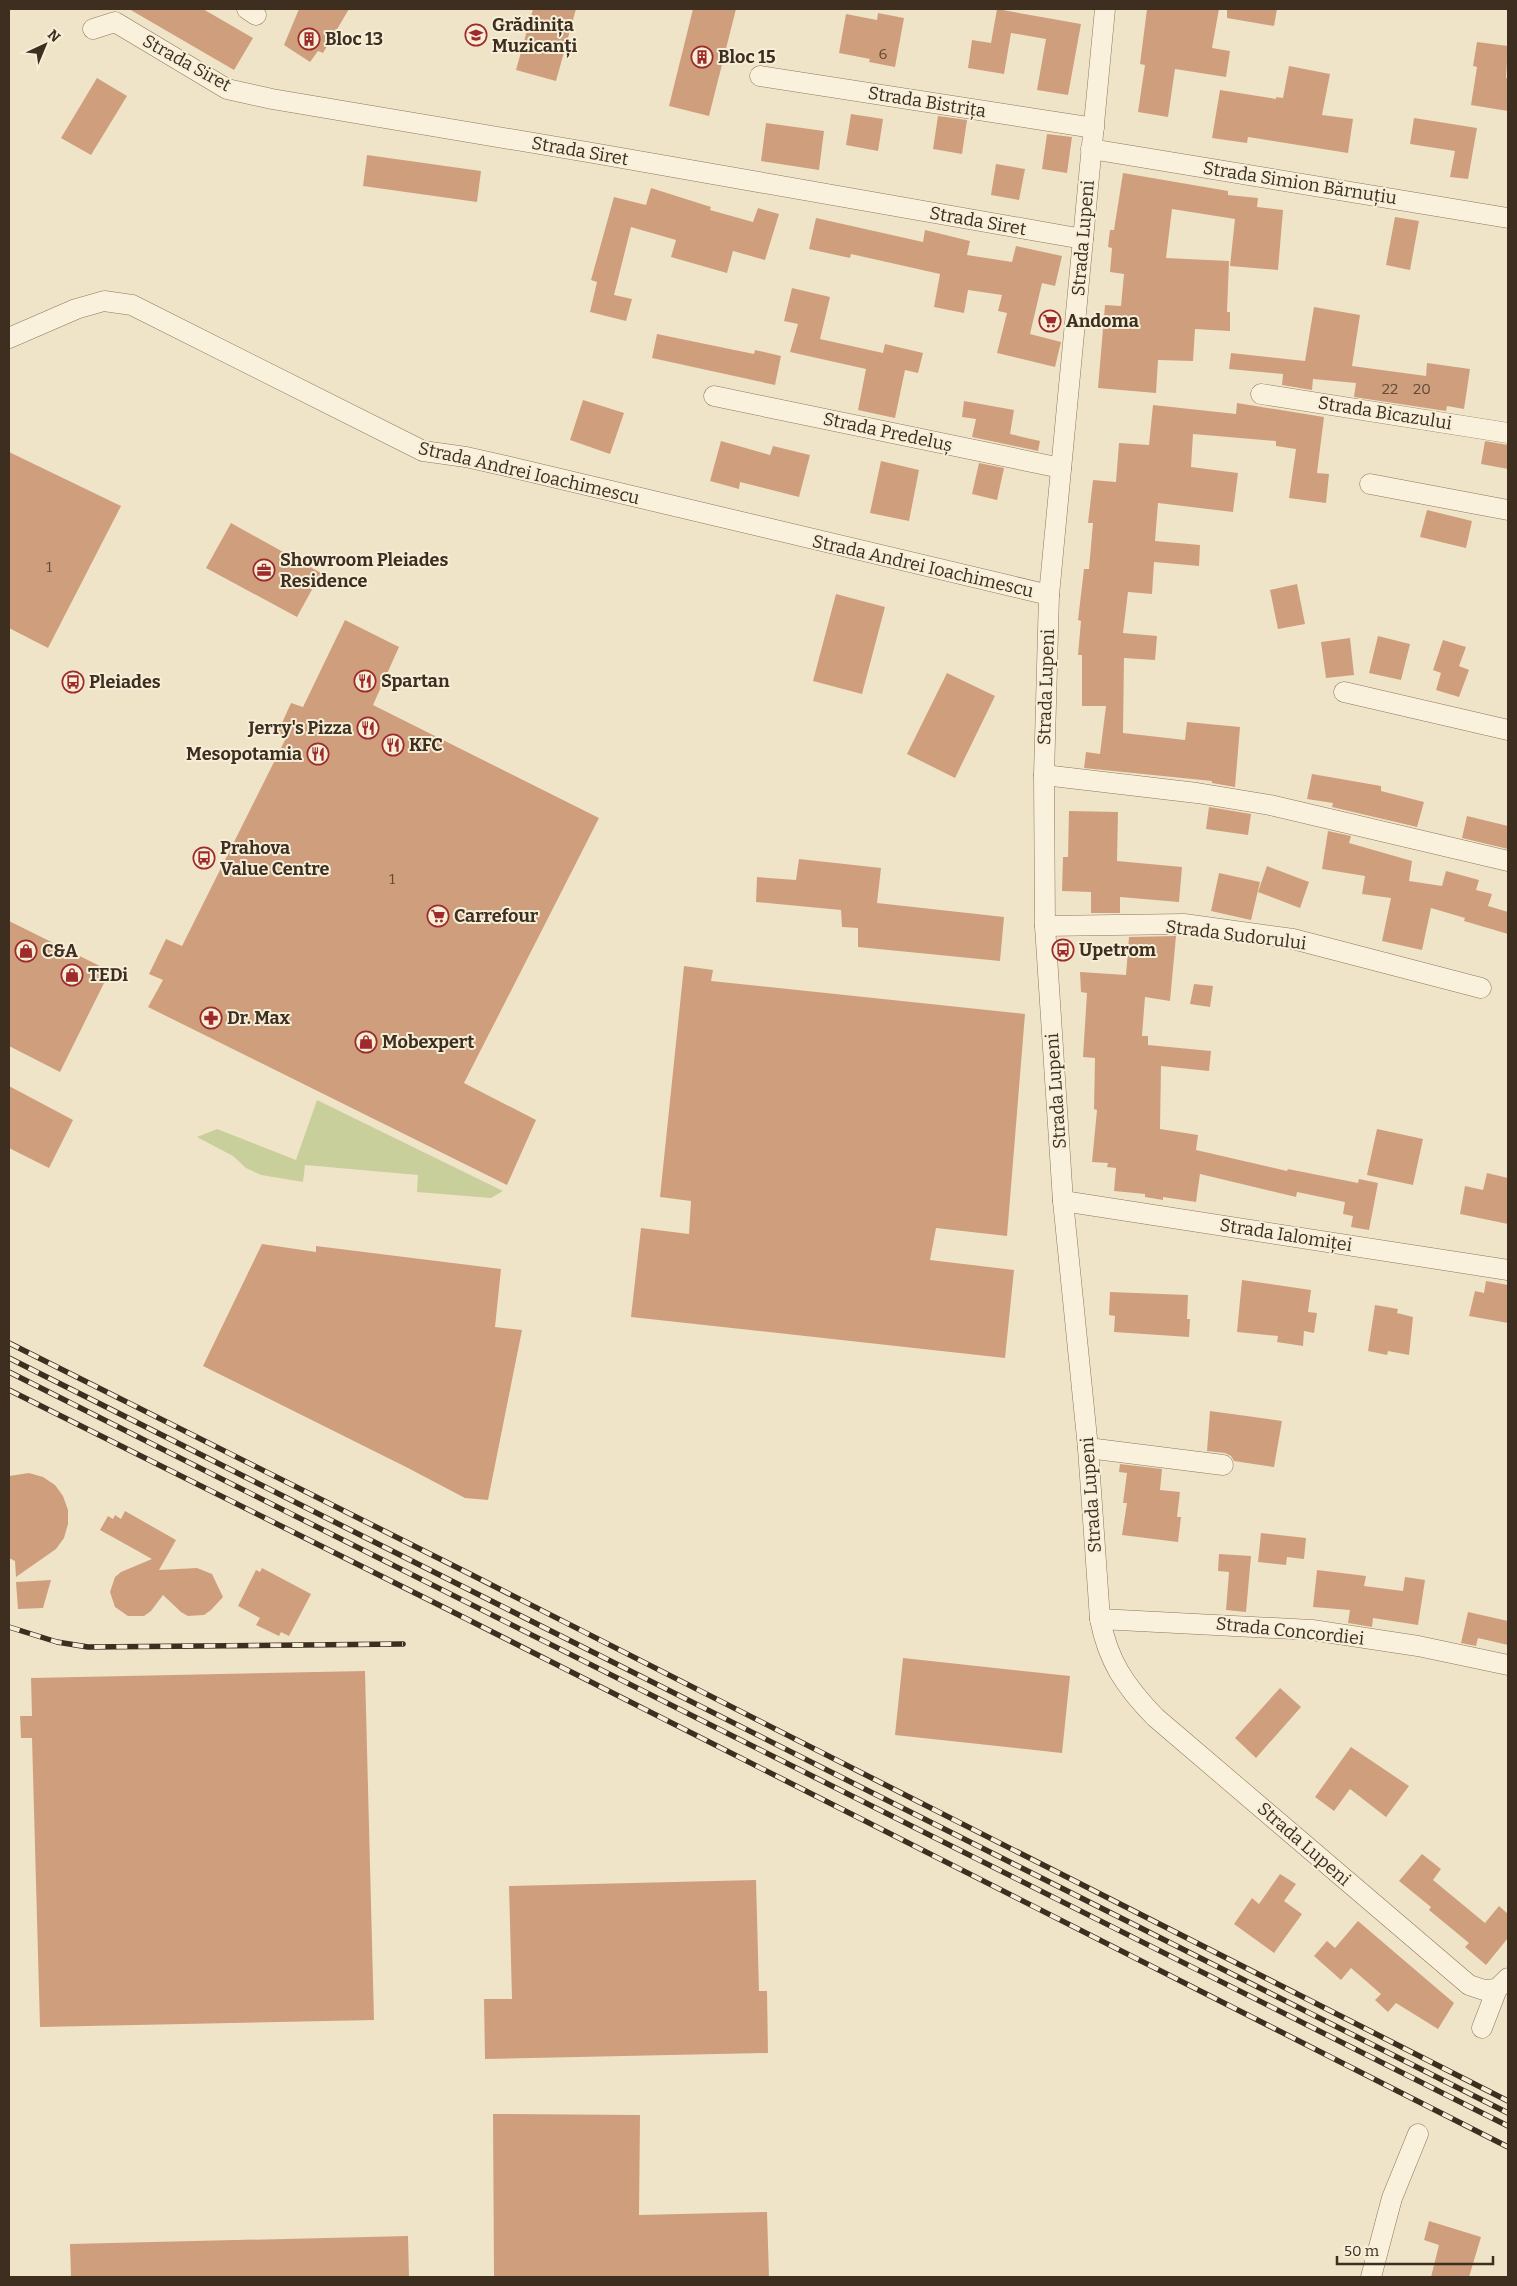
<svg xmlns="http://www.w3.org/2000/svg" width="1517" height="2286" viewBox="0 0 1517 2286" font-family="Bitter,serif">
<rect width="100%" height="100%" fill="#f0e4c8"/>
<!-- green -->
<polygon fill="#c9cf9b" points="317,1100 503,1191 491,1198 417,1192 418,1175 305,1165 303,1182 261,1175 246,1168 233,1156 197,1137 217,1129 296,1160"/>
<!-- building -->
<g fill="#cf9f7d">
<polygon points="129,9 203,9 253,38 234,70"/>
<polygon points="299,9 349,9 323,53 318,51 310,62 284,45"/>
<polygon points="533,9 576,9 556,81 516,70"/>
<polygon points="693,9 736,9 709,116 669,106"/>
<polygon points="997,9 1081,24 1068,95 1037,90 1046,39 1011,33 1004,74 968,68 972,40 991,43"/>
<polygon points="1147,9 1219,9 1212,48 1230,51 1226,77 1175,69 1168,117 1138,112 1145,65 1140,64"/>
<polygon points="1227,9 1277,9 1274,26 1227,18"/>
<polygon points="878,13 904,18 895,67 869,62 870,59 839,53 846,14 877,20"/>
<polygon points="1477,42 1508,46 1506,78 1508,78 1508,111 1471,105 1477,67 1473,66"/>
<polygon points="1289,66 1330,74 1322,115 1353,119 1348,153 1248,137 1247,143 1212,138 1220,90 1276,99 1276,97 1283,98"/>
<polygon points="97,78 127,96 91,155 61,138"/>
<polygon points="851,114 883,119 878,151 846,145"/>
<polygon points="938,116 967,120 962,154 933,149"/>
<polygon points="1414,118 1477,128 1468,179 1450,177 1455,151 1410,144"/>
<polygon points="766,123 824,131 819,170 761,161"/>
<polygon points="1047,134 1072,137 1067,173 1042,169"/>
<polygon points="367,155 481,171 477,202 363,186"/>
<polygon points="996,164 1025,169 1019,200 991,195"/>
<polygon points="1123,173 1228,191 1228,195 1258,198 1257,207 1283,210 1278,270 1230,266 1235,219 1172,209 1166,258 1229,261 1227,312 1230,312 1230,331 1195,329 1193,361 1158,360 1156,393 1098,388 1105,305 1121,306 1124,274 1110,272 1112,248 1108,247 1110,230 1114,230"/>
<polygon points="651,188 711,207 710,210 753,222 758,208 779,214 765,260 733,251 727,273 671,257 676,240 631,227 614,295 632,299 626,321 590,312 597,282 591,280 614,197 646,205"/>
<polygon points="1395,217 1419,221 1410,270 1386,265"/>
<polygon points="816,218 923,242 925,230 970,241 967,255 1012,262 1016,246 1062,256 1055,286 1042,283 1030,334 1061,342 1055,367 997,353 1007,313 998,311 1002,295 968,290 964,313 934,307 940,274 851,254 850,258 809,249"/>
<polygon points="792,288 830,297 820,339 883,353 885,344 923,353 918,373 905,370 895,418 858,410 866,369 790,352 798,324 784,321"/>
<polygon points="1314,307 1360,315 1352,366 1426,376 1427,363 1470,369 1464,409 1447,406 1446,411 1354,397 1356,383 1313,379 1312,390 1282,385 1283,374 1229,369 1231,353 1305,361"/>
<polygon points="657,334 754,354 755,350 781,356 775,385 652,358"/>
<polygon points="583,400 624,413 610,454 570,440"/>
<polygon points="964,401 1014,410 1010,434 1040,441 1038,451 972,437 976,419 962,417"/>
<polygon points="1237,403 1324,417 1317,473 1329,474 1326,503 1289,498 1296,449 1276,446 1276,441 1193,434 1191,467 1238,473 1233,512 1158,503 1155,541 1200,545 1199,566 1154,562 1152,594 1128,592 1123,633 1157,636 1155,660 1124,658 1123,733 1185,740 1187,722 1240,727 1235,787 1212,783 1212,781 1084,768 1086,752 1100,754 1106,706 1082,706 1082,655 1078,655 1081,621 1078,620 1084,569 1089,569 1093,523 1088,523 1093,480 1116,482 1119,443 1149,445 1153,405 1236,414"/>
<polygon points="721,441 770,455 773,446 810,455 799,497 740,482 739,489 710,481"/>
<polygon points="1485,441 1508,445 1508,469 1481,464"/>
<polygon points="9,452 121,506 48,648 9,628"/>
<polygon points="881,461 919,470 909,521 870,513"/>
<polygon points="979,463 1004,468 997,500 972,494"/>
<polygon points="1427,510 1472,521 1466,548 1420,537"/>
<polygon points="231,523 321,573 297,617 206,568"/>
<polygon points="1297,584 1305,624 1278,629 1270,590"/>
<polygon points="836,594 885,607 862,694 813,681"/>
<polygon points="345,620 399,647 373,705 599,818 464,1083 536,1120 507,1185 148,1007 163,980 149,974 166,939 182,946 286,738 277,734 291,703 303,707"/>
<polygon points="1378,636 1410,644 1401,680 1369,673"/>
<polygon points="1350,638 1354,675 1326,678 1321,642"/>
<polygon points="1443,640 1466,647 1459,666 1469,670 1459,697 1436,690 1441,673 1433,670"/>
<polygon points="947,673 995,696 955,778 907,754"/>
<polygon points="1312,774 1381,786 1381,791 1424,802 1417,827 1332,807 1333,803 1307,799"/>
<polygon points="1209,807 1251,814 1248,835 1206,829"/>
<polygon points="1069,811 1118,812 1117,861 1182,867 1179,902 1120,897 1120,913 1091,913 1091,892 1062,891 1063,857 1068,857"/>
<polygon points="1467,816 1508,826 1508,849 1462,838"/>
<polygon points="1328,831 1351,836 1349,843 1412,861 1409,881 1442,886 1446,871 1479,880 1476,890 1492,894 1488,906 1508,912 1508,934 1464,921 1465,918 1431,908 1422,950 1382,941 1391,898 1362,894 1365,876 1322,869"/>
<polygon points="799,859 881,868 877,903 1004,917 1000,961 858,947 858,928 842,927 841,910 756,902 757,877 796,880"/>
<polygon points="1267,866 1309,882 1300,908 1258,892"/>
<polygon points="1219,873 1260,882 1251,920 1211,911"/>
<polygon points="9,921 110,971 60,1072 9,1046"/>
<polygon points="1176,936 1170,1001 1145,997 1142,1036 1148,1036 1148,1045 1211,1051 1209,1071 1161,1066 1160,1129 1198,1135 1196,1150 1287,1171 1288,1169 1358,1183 1359,1179 1378,1183 1369,1230 1351,1227 1353,1216 1343,1214 1345,1202 1297,1192 1296,1197 1200,1174 1196,1202 1163,1197 1163,1200 1145,1197 1145,1194 1114,1191 1116,1168 1107,1167 1108,1163 1092,1162 1097,1110 1094,1109 1095,1058 1083,1057 1087,993 1081,992 1080,972 1126,975 1129,937"/>
<polygon points="684,966 713,970 711,981 1025,1014 1007,1236 936,1228 930,1260 1014,1270 1005,1358 631,1317 641,1228 689,1234 691,1201 660,1197"/>
<polygon points="1194,984 1213,986 1210,1007 1190,1004"/>
<polygon points="9,1086 73,1120 49,1168 9,1148"/>
<polygon points="1377,1129 1423,1139 1413,1185 1367,1175"/>
<polygon points="1487,1173 1508,1178 1508,1224 1460,1214 1465,1186 1483,1190"/>
<polygon points="262,1244 316,1252 316,1246 501,1269 495,1327 522,1330 488,1500 465,1498 406,1467 203,1366"/>
<polygon points="1242,1280 1311,1290 1308,1312 1317,1313 1314,1333 1304,1331 1303,1346 1277,1342 1278,1336 1237,1332"/>
<polygon points="1486,1281 1508,1285 1508,1323 1469,1316 1475,1291 1484,1293"/>
<polygon points="1110,1292 1188,1295 1187,1319 1190,1319 1189,1337 1114,1332 1115,1316 1109,1315"/>
<polygon points="1375,1305 1398,1309 1397,1313 1413,1317 1409,1355 1388,1351 1387,1355 1368,1351"/>
<polygon points="1210,1411 1282,1421 1274,1467 1234,1461 1231,1456 1225,1453 1207,1451"/>
<polygon points="1120,1464 1162,1469 1160,1490 1180,1492 1177,1517 1181,1517 1178,1542 1122,1535 1127,1503 1123,1503 1127,1473 1119,1472"/>
<polygon points="29,1473 43,1477 55,1485 63,1496 68,1510 68,1524 64,1538 56,1549 16,1577 15,1561 9,1558 9,1476"/>
<polygon points="125,1511 176,1540 159,1570 197,1568 212,1574 223,1597 211,1610 204,1615 188,1616 181,1612 163,1595 151,1611 144,1616 128,1616 115,1607 110,1592 115,1577 121,1572 152,1559 100,1530 108,1516 113,1519 115,1515 121,1519"/>
<polygon points="1261,1533 1306,1538 1304,1559 1287,1557 1286,1565 1258,1562"/>
<polygon points="1219,1554 1251,1556 1246,1612 1226,1610 1229,1572 1218,1571"/>
<polygon points="262,1568 311,1594 289,1636 281,1632 279,1636 256,1625 260,1618 238,1606 256,1570 260,1572"/>
<polygon points="1317,1570 1366,1576 1364,1586 1403,1591 1405,1577 1425,1580 1418,1625 1373,1618 1372,1627 1348,1623 1350,1610 1313,1607"/>
<polygon points="51,1580 43,1608 18,1609 16,1582"/>
<polygon points="1468,1612 1508,1621 1508,1645 1478,1638 1476,1646 1461,1643"/>
<polygon points="903,1658 1070,1676 1062,1753 895,1735"/>
<polygon points="365,1671 374,2020 40,2027 32,1738 21,1738 20,1716 32,1716 31,1678"/>
<polygon points="1280,1688 1301,1707 1256,1758 1235,1738"/>
<polygon points="1351,1747 1409,1786 1386,1817 1350,1789 1334,1811 1315,1797"/>
<polygon points="1422,1854 1441,1869 1433,1880 1485,1923 1499,1906 1508,1914 1508,1938 1486,1965 1465,1947 1469,1943 1429,1910 1431,1907 1399,1881"/>
<polygon points="1280,1874 1296,1884 1284,1901 1302,1914 1274,1953 1234,1924 1252,1898 1259,1904"/>
<polygon points="756,1880 759,1991 767,1991 768,2053 485,2059 484,1999 512,1999 509,1886"/>
<polygon points="1358,1921 1454,2003 1438,2029 1396,2003 1388,2012 1375,2000 1381,1994 1351,1968 1341,1980 1314,1956 1327,1941 1335,1948"/>
<polygon points="493,2114 640,2115 639,2215 767,2212 769,2277 494,2277"/>
<polygon points="1429,2221 1481,2237 1469,2277 1431,2277 1439,2245 1424,2240"/>
<polygon points="408,2236 409,2277 71,2277 70,2244"/>
</g>
<g fill="none" stroke-linecap="round" stroke-linejoin="round">
<!-- minor casing -->
<g stroke="#8d765c" stroke-width="21">
<g id="minor">
<polyline points="247,9 256,15"/>
<path d="M1105,9L1049,595L1044,775L1045,926L1063,1201L1088,1448L1100,1619C1108,1661 1125,1686 1155,1717L1469,1985L1484,1990L1497,1989"/>
<polyline points="93,29 115,22 227,89 272,99 593,153 1083,239"/>
<polyline points="760,76 1094,128"/>
<polyline points="1091,149 1508,218"/>
<polyline points="9,338 76,309 104,301 132,305 423,451 466,457 506,466 1049,595"/>
<polyline points="1261,394 1508,433"/>
<polyline points="714,396 1061,468"/>
<polyline points="1370,484 1508,510"/>
<polyline points="1344,692 1508,730"/>
<polyline points="1044,775 1197,793 1270,805 1508,861"/>
<polyline points="1045,926 1184,924 1293,939 1481,988"/>
<polyline points="1063,1201 1508,1270"/>
<polyline points="1088,1448 1223,1465"/>
<polyline points="1100,1619 1312,1630 1418,1646 1508,1665"/>
<polyline points="1482,2028 1497,1989 1508,1978"/>
<polyline points="1371,2277 1392,2198 1418,2134"/>
</g>
</g>
<!-- minor -->
<use href="#minor" stroke="#faf1dc" stroke-width="20"/>
<!-- rail casing -->
<g stroke="#3d2e20" stroke-width="5.5">
<g id="rail">
<polyline points="9,1343 472,1575 1508,2101"/>
<polyline points="9,1358 1508,2113"/>
<polyline points="9,1372 1508,2126"/>
<polyline points="9,1390 447,1609 1508,2147"/>
<polyline points="9,1627 57,1642 88,1647 403,1644"/>
</g>
</g>
<!-- rail -->
<use href="#rail" stroke="#f7eed8" stroke-width="4" stroke-dasharray="11" stroke-linecap="butt"/>
</g>
<!-- icons -->
<defs>
<g id="school-ring" transform="scale(1.125)"><circle r="9.5" fill="#f7eed8" stroke="#9e2a2b" stroke-width="1.5"/><path d="M0-5L7-2L0 1L-7-2ZM-4 1L0 2.5L4 1V4Q0 6-4 4Z" fill="#9e2a2b"/></g>
<g id="building-ring" transform="scale(1.125)"><circle r="9.5" fill="#f7eed8" stroke="#9e2a2b" stroke-width="1.5"/><path d="M-4-6H4V6H1V3H-1V6H-4ZM-2.5-4.3h1.7v1.8h-1.7ZM.8-4.3h1.7v1.8H.8ZM-2.5-1h1.7V.8h-1.7ZM.8-1h1.7V.8H.8Z" fill="#9e2a2b"/></g>
<g id="supermarket-ring" transform="scale(1.125)"><circle r="9.5" fill="#f7eed8" stroke="#9e2a2b" stroke-width="1.5"/><path d="M-6-5.5h2.5l.6 2H6L4.5 2H-2.5L-4.4-4H-6ZM-1.5 3.2a1.3 1.3 0 1 0 .1 0ZM3 3.2a1.3 1.3 0 1 0 .1 0Z" fill="#9e2a2b"/></g>
<g id="office-ring" transform="scale(1.125)"><circle r="9.5" fill="#f7eed8" stroke="#9e2a2b" stroke-width="1.5"/><path d="M-6-3h4V-5.5h4V-3h4V5H-6ZM-1-4.5V-3h2v-1.5ZM-6 0V1H6V0Z" fill="#9e2a2b"/></g>
<g id="restaurant-ring" transform="scale(1.125)"><circle r="9.5" fill="#f7eed8" stroke="#9e2a2b" stroke-width="1.5"/><path d="M-5-6h1v4h1v-4h1v4h1v-4h1v5L-1.5 .5V6h-2V.5L-5-1ZM5-6V6H3V1.5H1.5Q1.5-4 5-6Z" fill="#9e2a2b"/></g>
<g id="bus-ring" transform="scale(1.125)"><circle r="9.5" fill="#f7eed8" stroke="#9e2a2b" stroke-width="1.5"/><path d="M-5-6H5V4H4V6H2V4H-2V6H-4V4H-5ZM-3.5-4V0h7V-4ZM-3.5 1.2v1.5H-2V1.2ZM2 1.2v1.5H3.5V1.2Z" fill="#9e2a2b"/></g>
<g id="shop-ring" transform="scale(1.125)"><circle r="9.5" fill="#f7eed8" stroke="#9e2a2b" stroke-width="1.5"/><path d="M-5-2.5h2.3a2.7 3.5 0 0 1 5.4 0H5L5.5 6h-11ZM-1.5-2.5h3a1.5 2.3 0 0 0-3 0Z" fill="#9e2a2b"/></g>
<g id="pharmacy-ring" transform="scale(1.125)"><circle r="9.5" fill="#f7eed8" stroke="#9e2a2b" stroke-width="1.5"/><path d="M-2-6h4v4h4v4h-4v4h-4v-4h-4v-4h4Z" fill="#9e2a2b"/></g>
</defs>
<g fill-rule="evenodd">
<use href="#school-ring" x="476" y="35"/>
<use href="#building-ring" x="309" y="39"/>
<use href="#building-ring" x="702" y="57"/>
<use href="#supermarket-ring" x="1050" y="321"/>
<use href="#office-ring" x="264" y="570"/>
<use href="#restaurant-ring" x="365" y="681"/>
<use href="#bus-ring" x="73" y="682"/>
<use href="#restaurant-ring" x="368" y="728"/>
<use href="#restaurant-ring" x="393" y="745"/>
<use href="#restaurant-ring" x="318" y="754"/>
<use href="#bus-ring" x="204" y="858"/>
<use href="#supermarket-ring" x="438" y="916"/>
<use href="#bus-ring" x="1063" y="950"/>
<use href="#shop-ring" x="26" y="951"/>
<use href="#shop-ring" x="72" y="975"/>
<use href="#pharmacy-ring" x="211" y="1018"/>
<use href="#shop-ring" x="366" y="1042"/>
</g>
<g text-anchor="middle" stroke-width="4" stroke-linejoin="round" paint-order="stroke">
<!-- number labels -->
<g font-size="15" fill="#624a37">
<text x="883" y="59">6</text>
<text x="1390" y="394">22</text>
<text x="1422" y="394">20</text>
<text x="49" y="572">1</text>
<text x="392" y="884">1</text>
</g>
<!-- poi labels -->
<g font-size="18" font-weight="bold" fill="#3d2e20" stroke="#f7eed8" text-anchor="start">
<text x="492" y="31">Grădinița<tspan x="492" dy="21">Muzicanți</tspan></text>
<text x="325" y="45">Bloc 13</text>
<text x="718" y="63">Bloc 15</text>
<text x="1066" y="327">Andoma</text>
<text x="280" y="566">Showroom Pleiades<tspan x="280" dy="21">Residence</tspan></text>
<text x="381" y="687">Spartan</text>
<text x="89" y="688">Pleiades</text>
<text x="352" y="734" text-anchor="end">Jerry's Pizza</text>
<text x="409" y="751">KFC</text>
<text x="302" y="760" text-anchor="end">Mesopotamia</text>
<text x="220" y="854">Prahova<tspan x="220" dy="21">Value Centre</tspan></text>
<text x="454" y="922">Carrefour</text>
<text x="1079" y="956">Upetrom</text>
<text x="42" y="957">C&amp;A</text>
<text x="88" y="981">TEDi</text>
<text x="227" y="1024">Dr. Max</text>
<text x="382" y="1048">Mobexpert</text>
</g>
<!-- street labels -->
<g font-size="18" fill="#3d2e20" stroke="#f7eed8">
<text transform="translate(187 63) rotate(29)" y="6">Strada Siret</text>
<text transform="translate(927 102) rotate(9)" y="6">Strada Bistrița</text>
<text transform="translate(580 151) rotate(10)" y="6">Strada Siret</text>
<text transform="translate(1300 183) rotate(9)" y="6">Strada Simion Bărnuțiu</text>
<text transform="translate(978 221) rotate(10)" y="6">Strada Siret</text>
<text transform="translate(1083 238) rotate(-85)" y="6">Strada Lupeni</text>
<text transform="translate(1385 413) rotate(9)" y="6">Strada Bicazului</text>
<text transform="translate(888 432) rotate(12)" y="6">Strada Predeluș</text>
<text transform="translate(529 473) rotate(13)" y="6">Strada Andrei Ioachimescu</text>
<text transform="translate(923 566) rotate(13)" y="6">Strada Andrei Ioachimescu</text>
<text transform="translate(1046 687) rotate(-88)" y="6">Strada Lupeni</text>
<text transform="translate(1236 935) rotate(7)" y="6">Strada Sudorului</text>
<text transform="translate(1056 1091) rotate(-94)" y="6">Strada Lupeni</text>
<text transform="translate(1286 1235) rotate(9)" y="6">Strada Ialomiței</text>
<text transform="translate(1091 1495) rotate(-94)" y="6">Strada Lupeni</text>
<text transform="translate(1290 1631) rotate(6)" y="6">Strada Concordiei</text>
<text transform="translate(1304 1844) rotate(41)" y="6">Strada Lupeni</text>
</g>
</g>
<!-- border -->
<rect width="1517" height="2286" fill="none" stroke="#3d2e20" stroke-width="20"/>
<!-- north arrow -->
<g transform="translate(45 45) rotate(44)" stroke="#f7eed8" stroke-width="4" paint-order="stroke">
<path d="M0-4L9 19L0 12L-9 19Z" fill="#3d2e20"/>
<text y="-8" font-size="14" font-weight="bold" text-anchor="middle" fill="#3d2e20">N</text>
</g>
<!-- scale -->
<path d="M1337 2256v8h156v-8" fill="none" stroke="#3d2e20" stroke-width="2.5"/>
<text x="1344" y="2256" font-size="15" fill="#3d2e20" stroke="#f7eed8" stroke-width="4" paint-order="stroke">50 m</text>
</svg>
